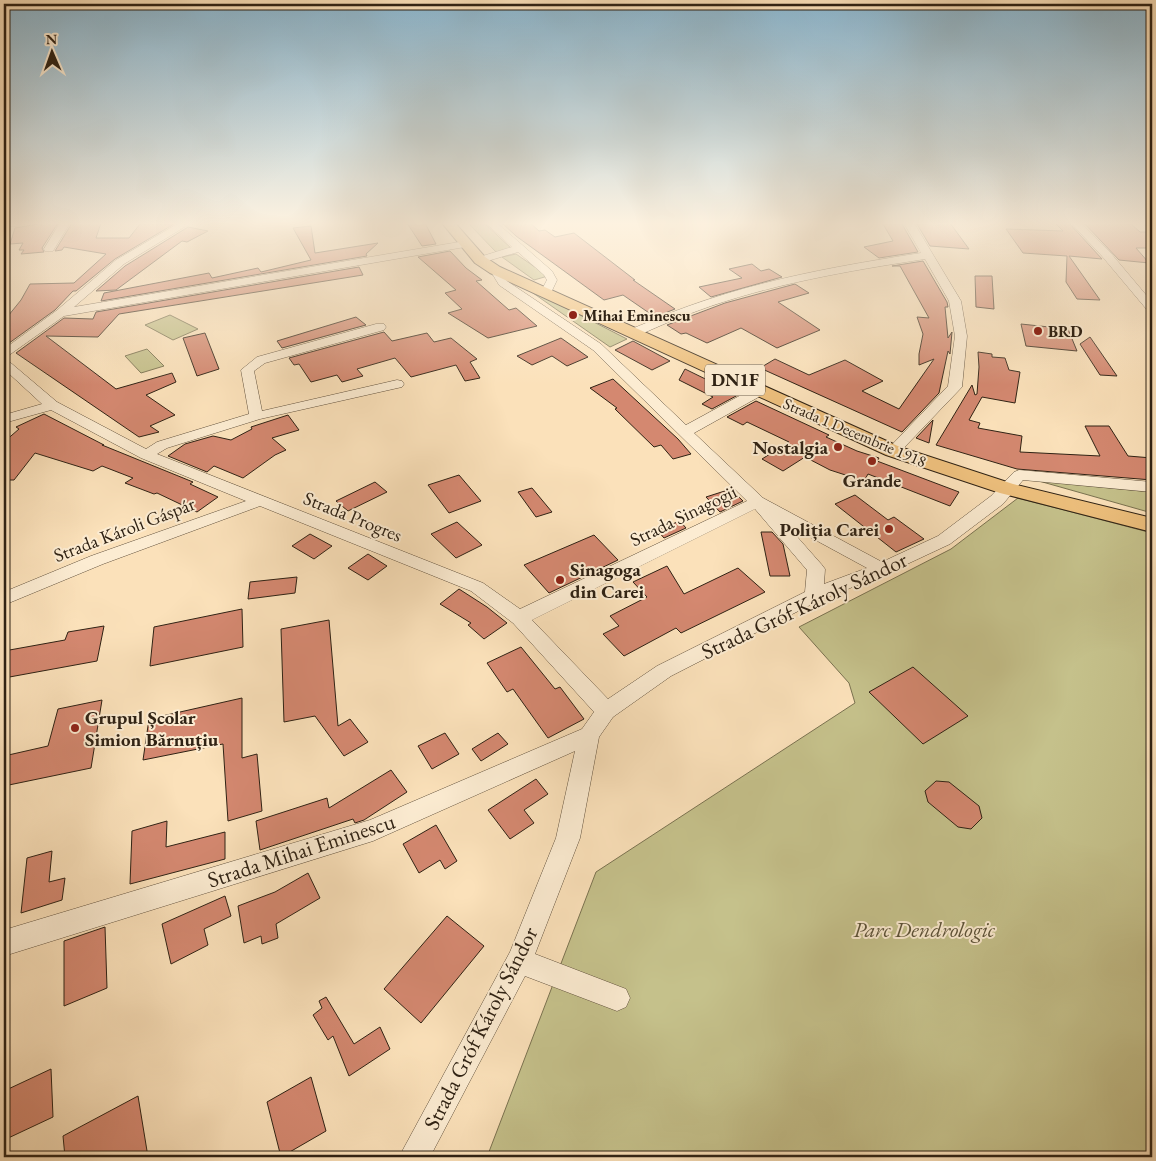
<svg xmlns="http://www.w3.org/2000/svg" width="1156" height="1161" viewBox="0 0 1156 1161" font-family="'EB Garamond',serif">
<rect width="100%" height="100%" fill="#fbe1ba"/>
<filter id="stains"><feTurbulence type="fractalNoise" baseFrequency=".004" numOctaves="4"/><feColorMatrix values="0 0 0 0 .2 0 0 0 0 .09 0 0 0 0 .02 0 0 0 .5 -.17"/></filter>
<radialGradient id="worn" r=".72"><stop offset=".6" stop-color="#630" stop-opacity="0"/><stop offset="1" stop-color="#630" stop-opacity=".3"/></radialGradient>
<!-- green -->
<g fill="#c5c18b" stroke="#7a7250">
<polygon points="471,223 484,223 512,249 496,252 470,225"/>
<polygon points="516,254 548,276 534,280 502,257"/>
<polygon points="523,286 627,339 610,347"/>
<polygon points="170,315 198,329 173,340 145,325"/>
<polygon points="147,349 164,366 141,373 125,356"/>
<polygon points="1039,481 1152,492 1152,513"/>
<polygon points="1018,498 1152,533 1152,1157 487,1157 596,872 855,703 849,683 799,627 951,549"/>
</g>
<!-- building -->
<g fill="#d48870" stroke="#2f2214">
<polygon points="44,223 58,223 42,248 44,252 21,254 24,250 19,250 23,243 10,244 15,228"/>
<polygon points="72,223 101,223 96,238 129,238 140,224 174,224 115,259 76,291 73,291 55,310 5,346 4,344 4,321 21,300 30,284 74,283 106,254 64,247 62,250 55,251"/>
<polygon points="407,223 425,223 436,244 422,246"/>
<polygon points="502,223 530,223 539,231 545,230 555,237 574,233 635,280 633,280 675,309 655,317 623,295 604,300 516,236"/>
<polygon points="950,223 969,249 930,246 917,224"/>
<polygon points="1055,223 1069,223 1102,259 1069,256 1100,300 1077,299 1066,282 1067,256 1023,253 1006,229 1063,231"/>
<polygon points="1084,223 1131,224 1140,232 1152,232 1152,248 1136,248 1149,263 1119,260"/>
<polygon points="883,224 902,224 918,252 879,258 864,247 893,241"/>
<polygon points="311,226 315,253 378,243 366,254 367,256 101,301 104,293 209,273 212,278 258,268 261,272 311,260 293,228"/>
<polygon points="188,227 208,231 187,242 182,241 116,290 96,291 125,266"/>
<polygon points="450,251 466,268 482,280 476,281 509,310 516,308 537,326 488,338 448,313 462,309 445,293 456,290 418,257"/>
<polygon points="923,261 947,302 948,307 945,307 948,338 952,332 950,354 948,351 939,393 902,432 760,368 775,359 809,375 845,360 883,381 862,391 899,409 934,359 919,365 919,354 923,334 917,317 929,318 900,266 892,266"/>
<polygon points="752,264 761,271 769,269 782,277 711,297 699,287 742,278 729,269"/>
<polygon points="359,267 363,275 119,314 98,337 46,336 116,389 172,373 176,382 146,395 175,415 150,426 159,432 139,437 16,353 64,318 93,319 96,312"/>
<polygon points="975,276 992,276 994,309 976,307"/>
<polygon points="795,284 809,293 778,302 820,330 777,348 741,328 707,343 686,333 681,334 667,325 725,303"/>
<polygon points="356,317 366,325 282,348 277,341"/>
<polygon points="1021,324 1068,329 1077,351 1026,346"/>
<polygon points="384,332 392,341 427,333 434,342 451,338 477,359 470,362 480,378 465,381 456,365 411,377 395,358 357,369 363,376 342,382 337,375 311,382 299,364 294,365 289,358"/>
<polygon points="205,333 219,369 197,376 183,338"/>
<polygon points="1090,337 1117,376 1100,375 1080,344"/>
<polygon points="561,338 588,357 567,366 552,356 532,365 517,356"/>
<polygon points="633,341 670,361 652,370 615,350"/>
<polygon points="978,352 992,354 992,357 1005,358 1009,370 1020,372 1015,403 982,397 969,420 980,423 978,428 1022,436 1020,452 1100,456 1085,426 1109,426 1128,456 1152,458 1152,480 1017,469 936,445 972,385 975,395 977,394 979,367"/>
<polygon points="685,369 738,395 712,409 702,404 713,397 679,380"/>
<polygon points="613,379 678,439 691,454 673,459 661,445 654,447 615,409 617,408 590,388"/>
<polygon points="756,401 829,435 826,437 857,451 879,458 877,461 959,492 950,506 868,474 864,481 830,470 805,457 783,471 762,459 789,442 747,422 743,425 727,417"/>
<polygon points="44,414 104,445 102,445 193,482 190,484 218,497 197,512 157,493 154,494 125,483 133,478 102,466 93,471 35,453 14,480 4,480 4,442 19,429 16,427"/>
<polygon points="288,415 299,430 272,438 286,450 275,455 243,478 214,466 207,472 168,456 185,444 213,436 231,440 252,429 251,427"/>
<polygon points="933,420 929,443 916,438"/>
<polygon points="459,475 481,501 449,513 428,485"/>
<polygon points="375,482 387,492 348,511 336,501"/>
<polygon points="532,488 552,512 536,517 518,492"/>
<polygon points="731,489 743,501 720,512 706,497"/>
<polygon points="855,495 888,520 894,517 924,539 896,552 835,504"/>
<polygon points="680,521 686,528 664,538 657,530"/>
<polygon points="457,522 482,545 456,558 431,534"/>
<polygon points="761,532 772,532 783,544 790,576 770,576"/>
<polygon points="310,534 332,546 314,559 292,546"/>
<polygon points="594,535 618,560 549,593 524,565"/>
<polygon points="368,554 387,566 368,580 348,568"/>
<polygon points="667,566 684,594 738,568 765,592 681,633 676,628 624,656 603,634 619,626 610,616 647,597 633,582"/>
<polygon points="297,577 295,593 248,599 250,582"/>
<polygon points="459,589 487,607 507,623 484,639 468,625 471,623 440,604"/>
<polygon points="242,609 243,647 150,666 154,627"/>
<polygon points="329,620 338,726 350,719 368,742 344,756 315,716 284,722 281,629"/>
<polygon points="104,626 97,661 4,678 4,651 65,640 68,632"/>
<polygon points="521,647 555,689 560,687 584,719 548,738 513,689 507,692 487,663"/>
<polygon points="913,667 968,716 923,744 869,692"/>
<polygon points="242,698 242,758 257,754 262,811 228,821 223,744 143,760 149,719"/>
<polygon points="102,700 91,768 4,786 4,756 48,746 58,709"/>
<polygon points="445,733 459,754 432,769 418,746"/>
<polygon points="498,733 508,744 481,761 472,749"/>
<polygon points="391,770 407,792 364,820 355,823 353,819 260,850 256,821 327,798 329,808"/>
<polygon points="536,779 548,794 524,810 534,823 510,839 488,810"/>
<polygon points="936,781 949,782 979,806 982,818 971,829 958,827 928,802 925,791"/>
<polygon points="167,821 166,847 225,832 225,859 130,884 132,831"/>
<polygon points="436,825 457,861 445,869 440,860 419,873 403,844"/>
<polygon points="52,851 49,882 65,878 62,900 21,913 27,858"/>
<polygon points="308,873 320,898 276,924 278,938 262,944 261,936 244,943 238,906 275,892"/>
<polygon points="225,896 231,916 204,929 208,945 171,964 162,924"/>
<polygon points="447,916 484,946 421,1023 384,989"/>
<polygon points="105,927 107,988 64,1006 64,941"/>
<polygon points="326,997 354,1044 380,1027 390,1049 349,1076 333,1036 328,1040 313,1015 322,1008 319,1001"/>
<polygon points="51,1069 53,1117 4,1140 4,1091"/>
<polygon points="311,1077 326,1131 281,1157 267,1102"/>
<polygon points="138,1096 148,1157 65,1157 63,1136"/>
</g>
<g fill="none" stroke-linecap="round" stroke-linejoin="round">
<!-- minor casing -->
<g stroke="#62523e" stroke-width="1">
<g id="minor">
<polygon points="4,223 23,223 18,226 4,227"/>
<polygon points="60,223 70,223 53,251 45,251 44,249"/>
<path d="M179,223H191L124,264L74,307L465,241L470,244L465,247L64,316L5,358L57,402L146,449L157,442L249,414L241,370L257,357L376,324H384L386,327L384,330L265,363L254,371L262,411L397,380L402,381L404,384L402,387L260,419L167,448L157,454L483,583L520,609L747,501L593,350L499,285L490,270L495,267L499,268L507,281L601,344L686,425L754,388H764L766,391L764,394L694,433L763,498L882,562L938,536L991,496L1014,472L1019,470L1152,482V492L1023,480L1003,504L950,544L888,573L820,600L671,676L613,717L599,737L580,838L535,954L626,989L630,998L626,1007L617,1011L525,976L430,1157H399L510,952L556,838L575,751L373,841L4,956V930L370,820L582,729L594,712L513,623L471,591L260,506L103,564L4,605V592L91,556L246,501L141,458L51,410L4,423V415L42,404L4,369V349L56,311L116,260ZM755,509L807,570L805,592L657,666L608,699L532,620ZM786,524L867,568L824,584L825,569L822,565Z"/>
<polygon points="486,223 497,223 552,271 557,280 550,295 546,296 540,293 547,280 544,275 518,252 484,262 476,262 475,260 476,258 512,247"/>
<path d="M904,223H914L961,301L967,336L962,387L898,454H888L886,451L948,386L955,336L949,301L925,259C848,271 770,284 697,311C677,318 657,327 637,336H629L627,333L629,330C649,322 669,313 689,306C764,279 843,265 921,253Z"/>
<polygon points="1071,223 1081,223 1109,251 1152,302 1152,312 1148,311 1101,255"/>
</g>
</g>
<!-- major casing -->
<g stroke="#2f2214" stroke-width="2">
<polygon id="major" points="442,223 455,223 485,257 500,267 900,447 1013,484 1152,518 1152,532 1000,493 886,455 490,273 475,263"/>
</g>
<!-- minor -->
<use href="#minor" fill="#fcecd2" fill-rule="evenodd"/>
<!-- major -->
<use href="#major" fill="#eec07d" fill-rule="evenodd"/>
</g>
<!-- sky -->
<linearGradient id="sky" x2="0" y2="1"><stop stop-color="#8bb8d2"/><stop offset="0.58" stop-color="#fdf2e0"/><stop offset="1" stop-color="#fdf2e0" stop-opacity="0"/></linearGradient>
<rect width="1156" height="385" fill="url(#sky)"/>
<!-- markers -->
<g fill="#8f2418" stroke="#fcecd2" stroke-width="2">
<circle cx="573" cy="315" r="5"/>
<circle cx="1038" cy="331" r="5"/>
<circle cx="838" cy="447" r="5"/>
<circle cx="872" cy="461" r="5"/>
<circle cx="889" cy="529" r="5"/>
<circle cx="560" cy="580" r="5"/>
<circle cx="75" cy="728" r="5"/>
</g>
<g text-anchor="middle" stroke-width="4" stroke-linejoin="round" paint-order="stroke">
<!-- far-poi labels -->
<g font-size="16" font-weight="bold" fill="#2f2214" stroke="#fcecd2" text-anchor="start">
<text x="583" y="321">Mihai Eminescu</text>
<text x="1048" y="337">BRD</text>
</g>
<!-- far-street labels -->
<g font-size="16" fill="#2f2214" stroke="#fcecd2">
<text transform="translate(855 432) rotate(23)" y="6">Strada 1 Decembrie 1918</text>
</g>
<!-- shield labels -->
<rect fill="#fcecd2" stroke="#6c5f4d" stroke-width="1" x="705" y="364.5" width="60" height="31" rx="4"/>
<g font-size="18" font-weight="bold" fill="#2f2214">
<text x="735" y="386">DN1F</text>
</g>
<!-- poi labels -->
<g font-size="19" font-weight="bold" fill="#2f2214" stroke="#fcecd2" text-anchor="end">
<text x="828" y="454">Nostalgia</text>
<text x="872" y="487" text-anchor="middle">Grande</text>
<text x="879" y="536">Poliția Carei</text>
<text x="570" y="576" text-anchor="start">Sinagoga<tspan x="570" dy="22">din Carei</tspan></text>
<text x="85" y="724" text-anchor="start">Grupul Școlar<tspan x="85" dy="22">Simion Bărnuțiu</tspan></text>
</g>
<!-- street labels -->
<g font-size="19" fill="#2f2214" stroke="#fcecd2">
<text transform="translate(683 515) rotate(-26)" y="7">Strada Sinagogii</text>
<text transform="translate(353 516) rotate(22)" y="7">Strada Progres</text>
<text transform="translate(124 529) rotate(-21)" y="7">Strada Károli Gáspár</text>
</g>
<!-- near-street labels -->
<g font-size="22" fill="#2f2214" stroke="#fcecd2">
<text transform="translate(804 605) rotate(-25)" y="8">Strada Gróf Károly Sándor</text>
<text transform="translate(301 850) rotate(-18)" y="8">Strada Mihai Eminescu</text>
<text transform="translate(480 1028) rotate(-63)" y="8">Strada Gróf Károly Sándor</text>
</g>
<!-- near-park labels -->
<g font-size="22" font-style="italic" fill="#5c5238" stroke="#fcecd2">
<text x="924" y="937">Parc Dendrologic</text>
</g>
</g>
<!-- margin -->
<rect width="1156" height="1161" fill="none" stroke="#fbe1ba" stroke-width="20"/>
<rect x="5" y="5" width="1146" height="1151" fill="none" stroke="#2f2214" stroke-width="2.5"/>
<rect x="10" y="10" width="1136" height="1141" fill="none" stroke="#2f2214"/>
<!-- north arrow -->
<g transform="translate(52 52) rotate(358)" stroke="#fcecd2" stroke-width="4" paint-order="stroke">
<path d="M0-4L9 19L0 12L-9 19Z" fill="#2f2214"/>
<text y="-8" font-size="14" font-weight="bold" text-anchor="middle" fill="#2f2214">N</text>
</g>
<rect width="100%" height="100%" filter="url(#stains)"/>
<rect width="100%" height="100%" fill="url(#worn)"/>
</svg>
